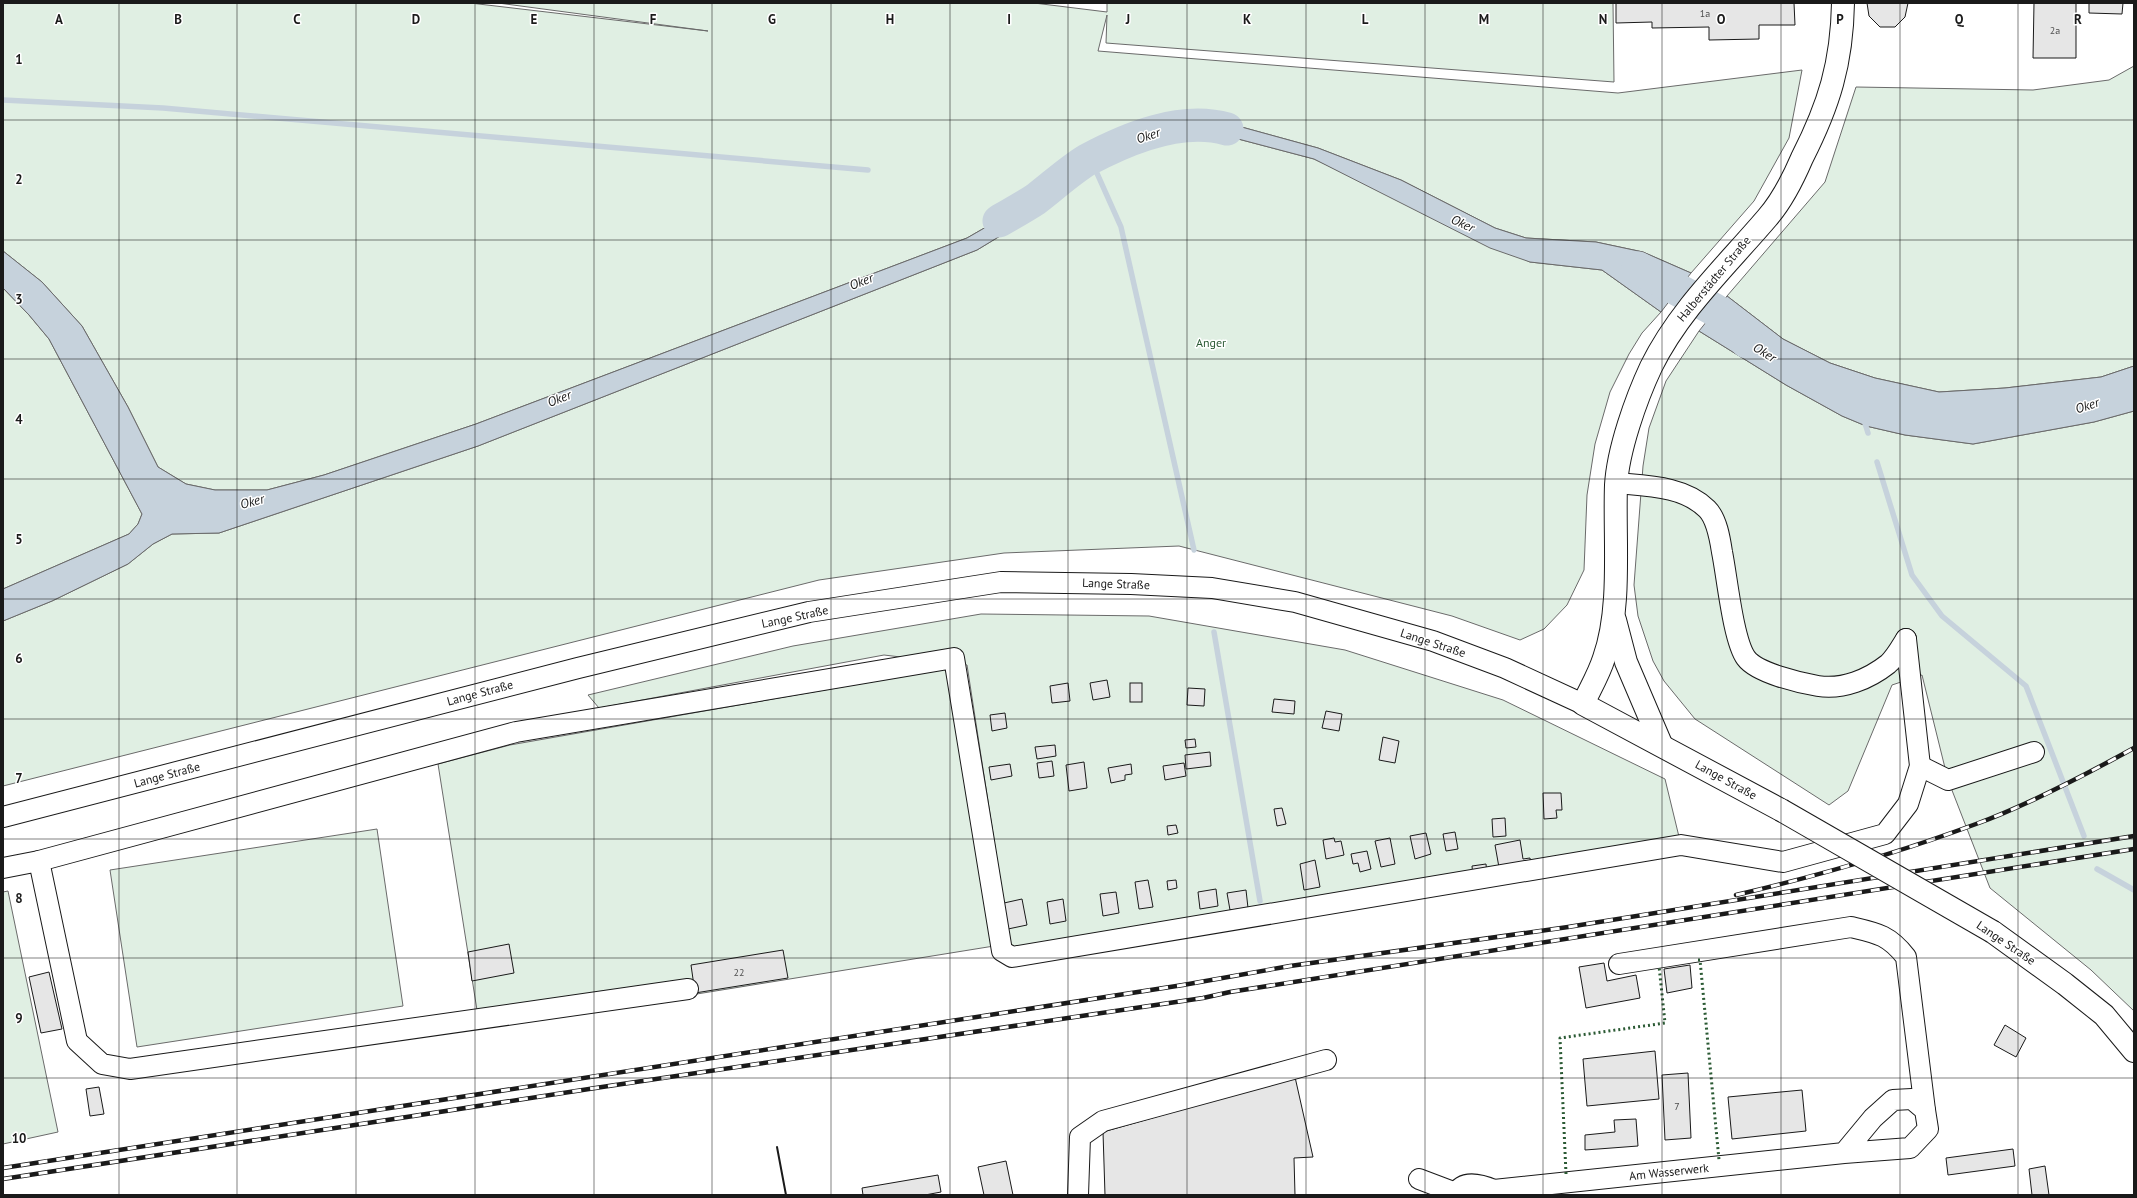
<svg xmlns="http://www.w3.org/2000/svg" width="2137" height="1198" viewBox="0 0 2137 1198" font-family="'PT Sans',sans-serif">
<rect width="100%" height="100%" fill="#fff"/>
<!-- green -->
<g fill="#e0efe3" stroke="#6a6a6a">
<polygon points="3,3 470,3 708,31 498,3 1034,3 1107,12 1107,3 1613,3 1614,82 1106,43 1107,15 1098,51 1618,93 1802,70 1789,138 1754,201 1691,273 1643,252 1596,242 1526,238 1495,228 1401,180 1318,148 1227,123 1095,156 1040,196 967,238 476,424 324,475 267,490 215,490 186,484 158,467 128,407 82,326 42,282 3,251"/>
<polygon points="2134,66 2134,366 2101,377 2005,388 1939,392 1875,378 1830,363 1783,339 1727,296 1825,182 1856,87 2033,90 2109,80"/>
<polygon points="1184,135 1223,135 1314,159 1530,262 1602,270 1661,312 1642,333 1629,354 1610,392 1595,444 1587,495 1584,570 1567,605 1544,629 1520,640 1452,616 1179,546 1004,553 819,580 3,786 3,621 52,601 128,564 153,544 172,534 219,533 478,446 977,250 1043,210 1096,171 1141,148"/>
<polygon points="3,288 29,315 49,339 142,514 138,524 129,534 3,589"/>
<polygon points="1699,331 1786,385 1842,416 1866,426 1905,435 1973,444 2094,422 2134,411 2134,1011 2091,970 1990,888 1948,780 1922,675 1892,685 1848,791 1829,805 1695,719 1664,681 1653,661 1638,616 1634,585 1643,466 1649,428 1666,381"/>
<polygon points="981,614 1149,616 1345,650 1503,700 1665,779 1681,845 1012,957 967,665 884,655 599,708 588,695 793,646"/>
<polygon points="950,668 994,946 480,1029 438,764 510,745"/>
<polygon points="377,829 403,1006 137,1047 110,870"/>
<polygon points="8,891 58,1132 3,1144 3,892"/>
</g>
<!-- water -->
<g fill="#c6d2dc" stroke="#6a6a6a">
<polygon points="1227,123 1318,148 1401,180 1495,228 1526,238 1596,242 1643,252 1691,273 1661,312 1602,270 1530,262 1490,248 1314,159 1223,135 1184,135 1141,149 1096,171 1043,210 977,250 478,446 219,533 172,534 153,544 128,564 52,601 3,621 3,589 129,534 138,524 142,514 49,339 29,315 3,288 3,251 42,282 82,326 128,407 158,467 186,484 215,490 267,490 324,475 476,424 967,238 1040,196 1095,156 1145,137 1188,124"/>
<polygon points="1727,296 1783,339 1830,363 1875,378 1939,392 2005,388 2101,377 2134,366 2134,411 2094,422 1973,444 1905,435 1866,426 1842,416 1786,385 1699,331"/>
</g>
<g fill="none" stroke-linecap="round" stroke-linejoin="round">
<!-- stream -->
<g stroke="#c6d2dc" stroke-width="5.5">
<polyline points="3,100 163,108 868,170"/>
<polyline points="1087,161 1096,171 1121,227 1194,550"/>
<polyline points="1864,420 1868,433"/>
<polyline points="1877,462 1912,575 1942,616 2026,686 2084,836"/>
<polyline points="1214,632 1260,901"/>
<polyline points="2097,869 2134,890"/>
</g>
<!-- river -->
<g stroke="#c6d2dc" stroke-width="33">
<path d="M999,221C1011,214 1024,207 1036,199C1053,186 1069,171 1087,160C1128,138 1181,116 1227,129"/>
<polyline points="1638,268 1715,310 1747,342"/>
</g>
</g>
<!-- building -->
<g fill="#e6e6e6" stroke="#1a1a1a">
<polygon points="1616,3 1794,3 1795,25 1759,25 1759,39 1709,40 1709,27 1652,28 1652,22 1616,23"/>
<polygon points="1867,3 1908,3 1905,17 1895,27 1880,27 1869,16"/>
<polygon points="2034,3 2076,3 2076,58 2033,58"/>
<polygon points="2089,3 2123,3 2122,14 2089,13"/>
<polygon points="1107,680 1110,697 1093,700 1090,683"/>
<polygon points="1068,683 1070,701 1052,703 1050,686"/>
<rect x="1130" y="683" width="12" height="19"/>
<polygon points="1188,688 1205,689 1204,706 1187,705"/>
<polygon points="1274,699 1295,701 1294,714 1272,712"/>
<polygon points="1326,711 1342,714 1339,731 1322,728"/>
<polygon points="1005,713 1007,728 992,731 990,715"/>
<polygon points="1383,737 1399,741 1395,763 1379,760"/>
<polygon points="1195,739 1196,747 1186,748 1185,740"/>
<polygon points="1055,745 1056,756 1037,759 1035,747"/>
<polygon points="1210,752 1211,766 1186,769 1185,755"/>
<polygon points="1052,761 1054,776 1039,778 1037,763"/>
<polygon points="1084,762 1087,788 1069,791 1066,765"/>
<polygon points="1184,763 1186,776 1165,780 1163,766"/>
<polygon points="1010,764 1012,776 991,780 989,767"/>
<polygon points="1131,764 1132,774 1125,775 1125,780 1111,783 1108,768"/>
<polygon points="1543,793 1561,793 1562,810 1556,810 1557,818 1544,819"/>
<polygon points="1282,808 1286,824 1277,826 1274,809"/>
<polygon points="1505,818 1506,836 1493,837 1492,819"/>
<polygon points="1176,825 1178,833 1168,835 1167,826"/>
<polygon points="1455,832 1458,849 1446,851 1443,834"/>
<polygon points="1426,833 1431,854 1415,859 1410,836"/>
<polygon points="1334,838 1335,842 1341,841 1344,855 1326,859 1323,840"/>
<polygon points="1390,838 1395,864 1381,867 1375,841"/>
<polygon points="1520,840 1523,859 1530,858 1531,867 1500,873 1495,845"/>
<polygon points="1367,851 1371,869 1360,872 1358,863 1353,864 1351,854"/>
<polygon points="1315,860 1320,887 1304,890 1300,864"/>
<polygon points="1486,864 1487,875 1473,877 1472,866"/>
<polygon points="1148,880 1153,907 1139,909 1135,882"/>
<polygon points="1176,880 1177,888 1168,890 1167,881"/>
<polygon points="1216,889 1218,906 1200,909 1198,892"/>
<polygon points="1246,890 1248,908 1230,910 1227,893"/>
<polygon points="1116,892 1119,913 1103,916 1100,894"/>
<polygon points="1022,899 1027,925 1008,929 1004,903"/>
<polygon points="1063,899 1066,921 1050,924 1047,902"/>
<polygon points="509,944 514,973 472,981 468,952"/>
<polygon points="783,950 788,978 695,993 691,965"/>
<polygon points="1604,963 1607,981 1636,975 1640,998 1586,1008 1579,967"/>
<polygon points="1690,965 1692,988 1667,993 1664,969"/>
<polygon points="49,972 62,1029 41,1033 29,977"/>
<polygon points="2005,1025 2026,1038 2016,1057 1994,1045"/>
<polygon points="1655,1051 1659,1099 1587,1106 1583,1059"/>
<polygon points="1688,1073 1691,1138 1665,1140 1662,1075"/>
<polygon points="1295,1077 1313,1157 1294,1158 1295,1195 1105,1195 1103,1132"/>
<polygon points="99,1087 104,1114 90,1116 86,1089"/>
<polygon points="1802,1090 1806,1131 1732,1139 1728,1097"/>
<polygon points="1636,1119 1638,1146 1585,1150 1585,1135 1615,1132 1614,1120"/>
<polygon points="2013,1149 2015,1166 1948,1175 1946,1158"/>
<polygon points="1006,1161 1013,1195 984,1195 978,1167"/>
<polygon points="2045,1166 2049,1195 2032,1195 2029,1169"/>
<polygon points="938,1175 941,1192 925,1195 863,1195 862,1188"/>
</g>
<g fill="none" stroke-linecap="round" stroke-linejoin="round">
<!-- minor casing -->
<g stroke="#1a1a1a" stroke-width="22">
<g id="minor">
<path d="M1616,483C1647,486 1684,486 1707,509C1717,519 1720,539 1722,552C1727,576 1733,640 1746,658C1757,673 1800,683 1818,686C1843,690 1869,679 1888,664C1895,658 1901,647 1906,639"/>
<polyline points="1920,766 1948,780 2034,752"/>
<polyline points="3,817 578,668 809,612 1001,582 1131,584 1212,588 1295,602 1433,641 1505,668 1583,704"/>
<polyline points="39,861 516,732 954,658 1002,951 1012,957 1681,845 1783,862 1885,834 1908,804 1920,766 1906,639"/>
<polyline points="3,868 39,861 77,1041 102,1064 130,1069 688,989"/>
<path d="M1619,964L1851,927C1877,933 1889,935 1906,957L1925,1110"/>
<polyline points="1419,1179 1456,1193"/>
<polyline points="1078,1195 1080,1137 1103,1121 1326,1060"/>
<path d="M1455,1195C1463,1179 1480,1184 1494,1190"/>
<polyline points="1498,1195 1494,1190 1844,1153 1910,1148 1928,1129 1925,1110 1912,1099 1893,1100 1873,1118 1844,1153"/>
</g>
</g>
<!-- major casing -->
<g stroke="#1a1a1a" stroke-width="24">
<g id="major">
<polyline points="1615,620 1626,662 1661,744"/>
<path d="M1781,810L1583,704C1590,689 1599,674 1604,658C1622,608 1614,539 1616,485C1618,450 1636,399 1651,367C1679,310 1726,266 1767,218C1782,201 1793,179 1802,158C1829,105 1842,63 1843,3"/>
<polyline points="1993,932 2065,984 2104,1015 2134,1051"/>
</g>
</g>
<!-- minor -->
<use href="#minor" stroke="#fff" stroke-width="20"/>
<!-- major -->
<use href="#major" stroke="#fff" stroke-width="22"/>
<!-- rail casing -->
<g stroke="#1a1a1a" stroke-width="4.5">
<g id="rail">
<path d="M1736,895C1817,876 1898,853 1976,824C2028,805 2085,775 2134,748"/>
<polyline points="3,1168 1183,985 1290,966 1568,927 2134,836"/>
<polyline points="3,1179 602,1087 1203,998 1230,992 2134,849"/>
</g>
</g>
<!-- rail -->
<use href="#rail" stroke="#fff" stroke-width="3" stroke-dasharray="9" stroke-linecap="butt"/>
<!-- major-bridge casing -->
<g stroke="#1a1a1a" stroke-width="24" stroke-linecap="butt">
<polyline id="major-bridge" points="1781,810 1993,932"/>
</g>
<!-- major-bridge -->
<use href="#major-bridge" stroke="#fff" stroke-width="22"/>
<!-- hedge -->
<g stroke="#2b5a34" stroke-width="3" stroke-dasharray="2 3" stroke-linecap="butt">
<polyline points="1698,960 1700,960 1719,1160"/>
<polyline points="1566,1174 1560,1038 1665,1023 1659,966"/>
</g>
<!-- wall -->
<polyline stroke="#1a1a1a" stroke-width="2" points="777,1147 786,1195"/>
</g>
<!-- grid -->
<path fill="none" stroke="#1a1a1a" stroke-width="1" stroke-opacity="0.55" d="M119,3V1195M237,3V1195M356,3V1195M475,3V1195M594,3V1195M712,3V1195M831,3V1195M950,3V1195M1068,3V1195M1187,3V1195M1306,3V1195M1425,3V1195M1543,3V1195M1662,3V1195M1781,3V1195M1900,3V1195M2018,3V1195M3,120H2134M3,240H2134M3,359H2134M3,479H2134M3,599H2134M3,719H2134M3,839H2134M3,958H2134M3,1078H2134"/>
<g text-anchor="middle" stroke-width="3" stroke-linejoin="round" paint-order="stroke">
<!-- number labels -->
<g font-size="10" fill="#4d4d4d">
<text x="1705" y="17">1a</text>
<text x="2055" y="34">2a</text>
<text x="739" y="976">22</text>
<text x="1677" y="1110">7</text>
</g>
<!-- street labels -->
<g font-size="12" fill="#1a1a1a" stroke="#fff">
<text transform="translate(1714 279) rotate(-50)" y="4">Halberstädter Straße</text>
<text transform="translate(1116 584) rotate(2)" y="4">Lange Straße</text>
<text transform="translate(795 617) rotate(-12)" y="4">Lange Straße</text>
<text transform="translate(1433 643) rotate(18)" y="4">Lange Straße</text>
<text transform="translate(480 693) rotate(-15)" y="4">Lange Straße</text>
<text transform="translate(167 775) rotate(-15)" y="4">Lange Straße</text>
<text transform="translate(1726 780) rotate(29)" y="4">Lange Straße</text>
<text transform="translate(2006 943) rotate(34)" y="4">Lange Straße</text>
<text transform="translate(1669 1172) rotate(-6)" y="4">Am Wasserwerk</text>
</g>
<!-- park labels -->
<g font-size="12" fill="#2b5a34" stroke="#fff">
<text x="1211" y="347">Anger</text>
</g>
<!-- water labels -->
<g font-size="13" font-style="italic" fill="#1a1a1a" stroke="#fff">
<text transform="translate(1148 135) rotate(-18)" y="5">Oker</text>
<text transform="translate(1463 223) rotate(25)" y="5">Oker</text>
<text transform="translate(861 281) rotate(-21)" y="5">Oker</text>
<text transform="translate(1765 352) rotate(32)" y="5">Oker</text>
<text transform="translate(559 398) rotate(-21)" y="5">Oker</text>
<text transform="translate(2087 405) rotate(-18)" y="5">Oker</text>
<text transform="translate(252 501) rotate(-15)" y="5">Oker</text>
</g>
</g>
<g font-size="13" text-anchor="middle" font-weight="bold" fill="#1a1a1a" stroke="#fff" stroke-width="3" stroke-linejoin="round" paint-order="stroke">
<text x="59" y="24">A</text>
<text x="178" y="24">B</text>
<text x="297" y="24">C</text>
<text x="416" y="24">D</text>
<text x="534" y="24">E</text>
<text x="653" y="24">F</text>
<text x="772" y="24">G</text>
<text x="890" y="24">H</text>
<text x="1009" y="24">I</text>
<text x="1128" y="24">J</text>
<text x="1247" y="24">K</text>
<text x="1365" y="24">L</text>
<text x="1484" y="24">M</text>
<text x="1603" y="24">N</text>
<text x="1721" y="24">O</text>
<text x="1840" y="24">P</text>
<text x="1959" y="24">Q</text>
<text x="2078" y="24">R</text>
<text x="19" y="64">1</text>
<text x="19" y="184">2</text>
<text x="19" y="304">3</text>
<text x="19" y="424">4</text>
<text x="19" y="544">5</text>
<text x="19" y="663">6</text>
<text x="19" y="783">7</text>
<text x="19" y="903">8</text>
<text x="19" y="1023">9</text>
<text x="19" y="1143">10</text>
</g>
<!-- border -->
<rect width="2137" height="1198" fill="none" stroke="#1a1a1a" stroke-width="8"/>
</svg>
